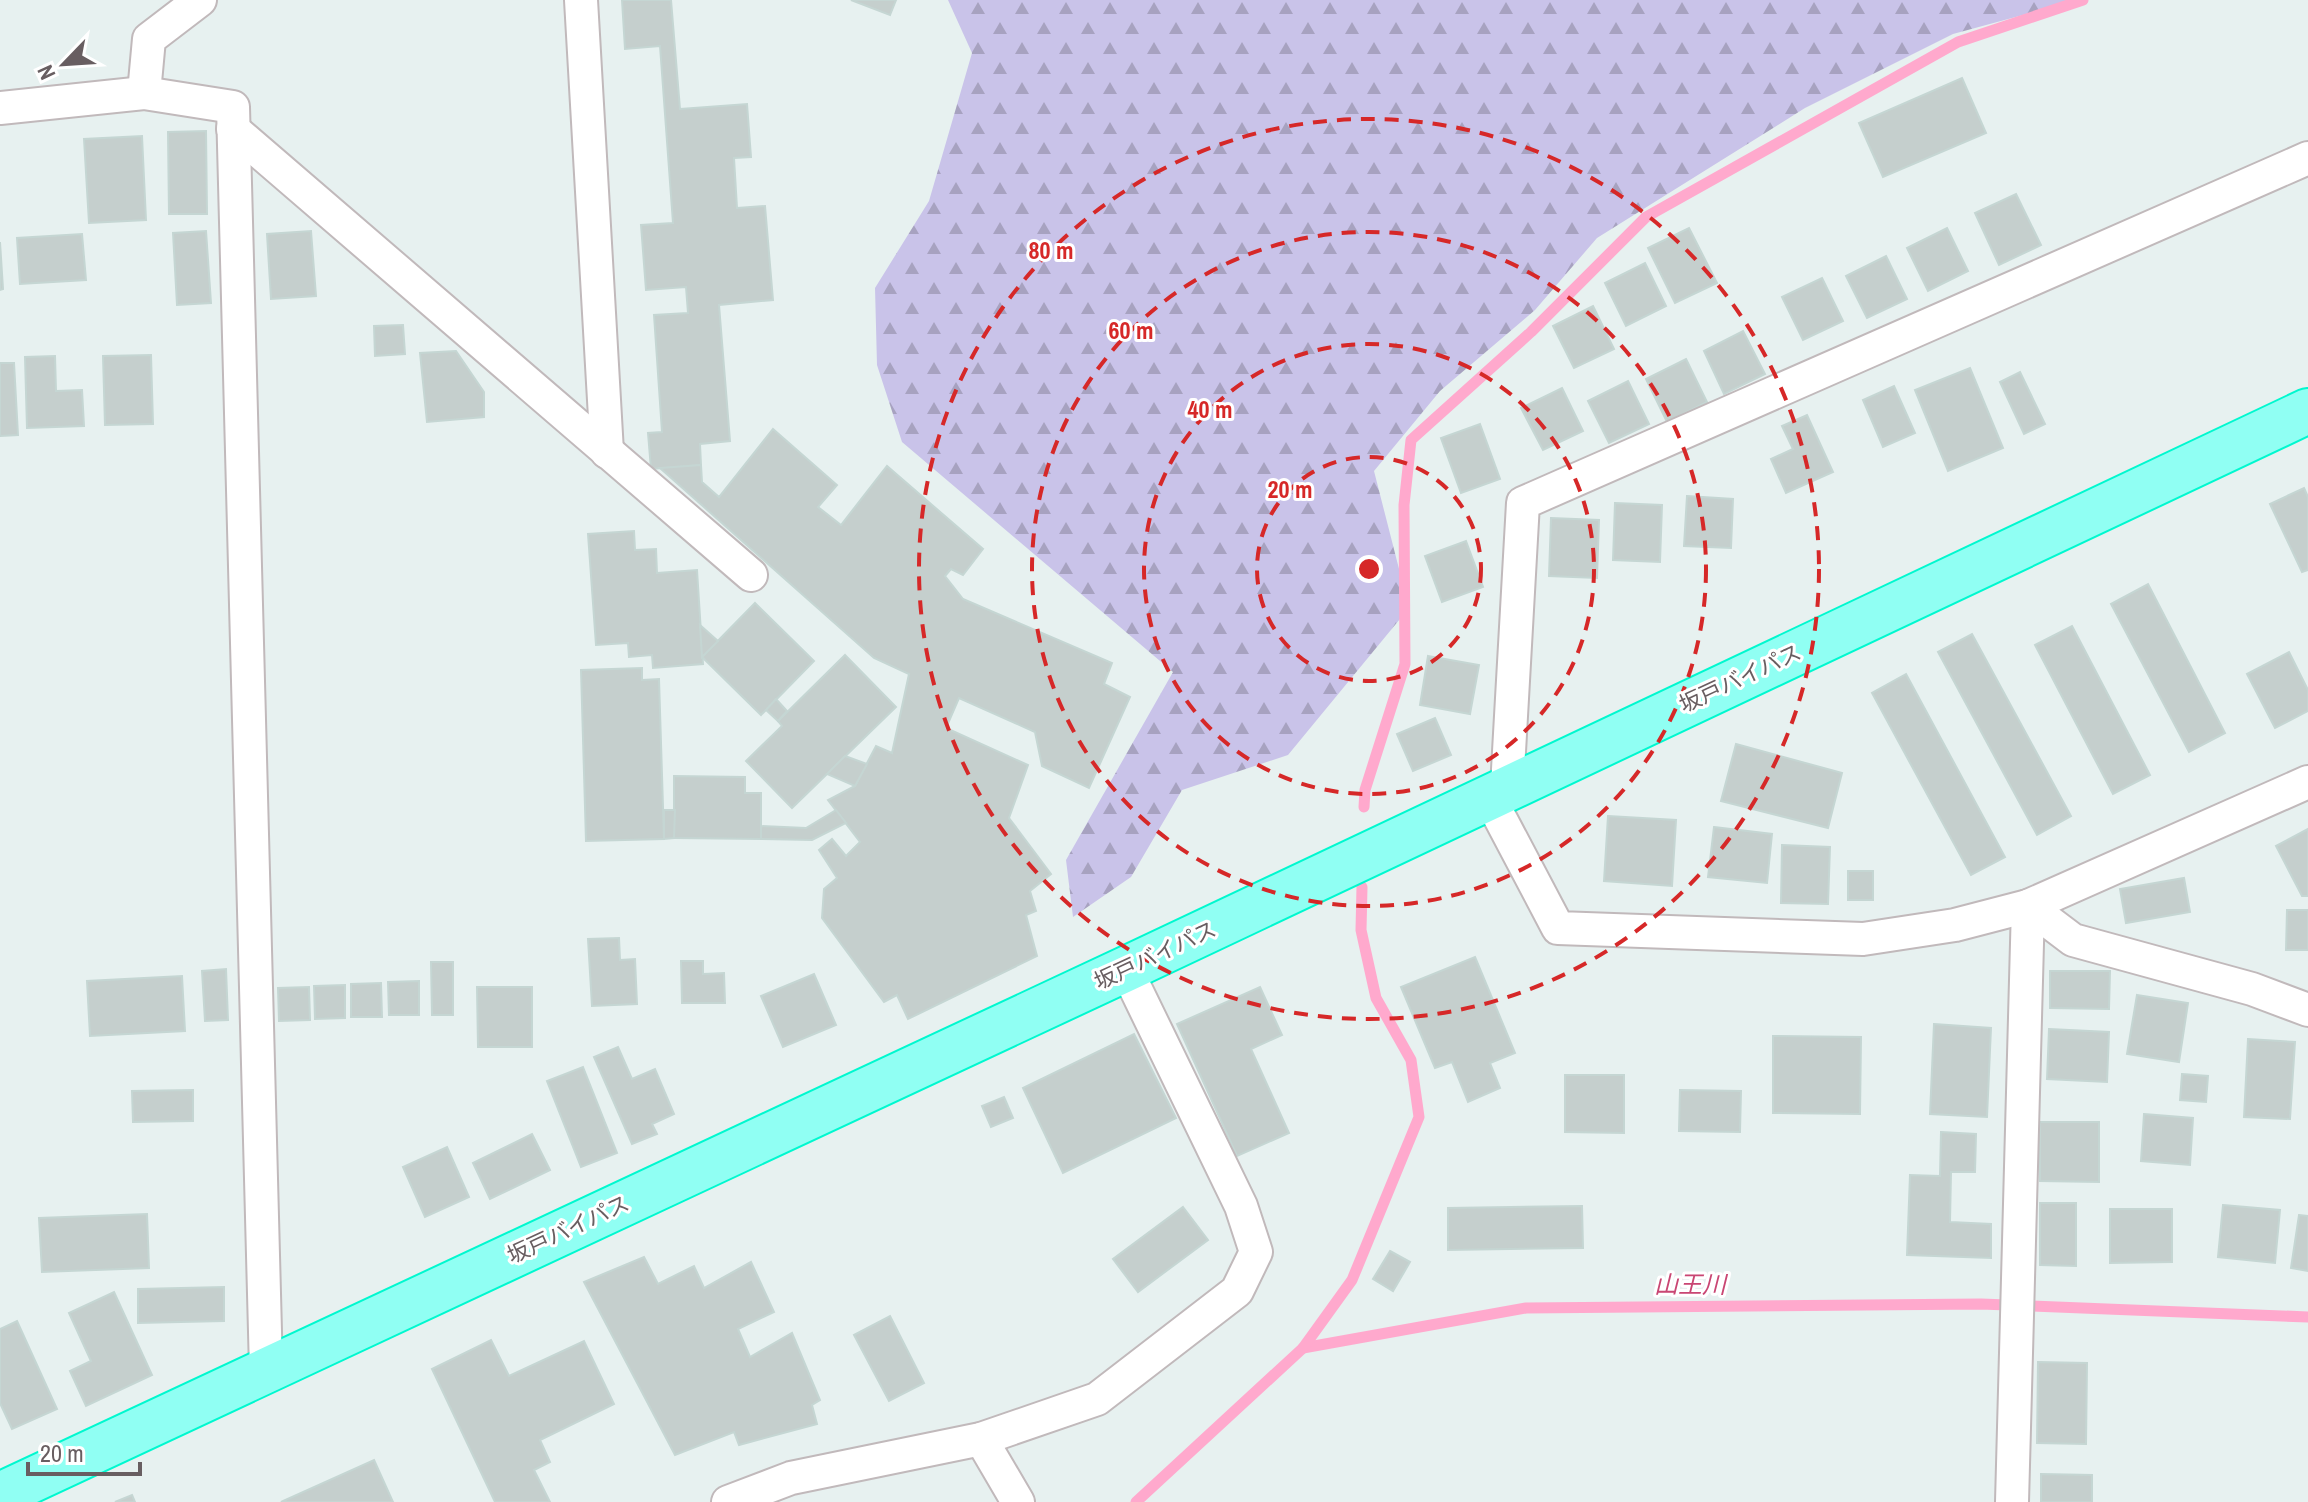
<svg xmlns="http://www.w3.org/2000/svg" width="2308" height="1502" viewBox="0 0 2308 1502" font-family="'Archivo Narrow','Noto Sans JP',sans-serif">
<defs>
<pattern id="forest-firs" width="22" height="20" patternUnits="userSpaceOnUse" patternTransform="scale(2)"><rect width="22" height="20" fill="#c9c3e9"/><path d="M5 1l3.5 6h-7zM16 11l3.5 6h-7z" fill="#a7a2c0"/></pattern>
</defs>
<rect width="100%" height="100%" fill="#e7f1f0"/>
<!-- forest -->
<polygon fill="url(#forest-firs)" points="948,0 2078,0 1953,34 1805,108 1597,238 1535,310 1440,391 1374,471 1409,608 1288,755 1182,790 1131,877 1073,917 1066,860 1173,672 902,442 877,365 875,288 929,201 972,53"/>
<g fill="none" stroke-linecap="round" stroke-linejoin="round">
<!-- stream -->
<g stroke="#ffa9cd" stroke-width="11">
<polyline points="1364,807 1365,790 1405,664 1404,505 1411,440 1531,332 1646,217 1958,42 2083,0"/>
<polyline points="1303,1348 1526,1308 1981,1304 2308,1317"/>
<polyline points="1136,1502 1303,1348 1352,1280 1419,1117 1411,1060 1376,998 1361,930 1362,887"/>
</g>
</g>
<!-- building -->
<g fill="#c5cfcd" stroke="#c5d6d3" stroke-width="2">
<polygon points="622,0 671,0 680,109 747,104 751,157 734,158 737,208 765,206 773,300 719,305 730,441 700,444 701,465 651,469 648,433 662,432 654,315 688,313 686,287 646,290 641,225 673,223 660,46 625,49"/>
<polygon points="851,0 896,0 890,15"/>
<polygon points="1962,78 1986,133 1883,177 1859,123"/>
<polygon points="206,131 207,214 169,214 168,132"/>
<polygon points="142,136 146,220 89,223 84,139"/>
<polygon points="2016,194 2041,245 1999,265 1975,213"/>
<polygon points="1689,228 1717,283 1675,303 1648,248"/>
<polygon points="1947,228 1968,271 1928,291 1907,248"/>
<polygon points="206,231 211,303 177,305 173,233"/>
<polygon points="311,231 316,296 271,299 267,234"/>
<polygon points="82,234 86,280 20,284 17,238"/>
<polygon points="0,242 3,289 0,290"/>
<polygon points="1886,256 1907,299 1867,318 1846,276"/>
<polygon points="1645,263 1666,306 1626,326 1605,283"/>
<polygon points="1822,278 1843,321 1803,340 1782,297"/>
<polygon points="1593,306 1614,349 1574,368 1553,326"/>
<polygon points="403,325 405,354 375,356 374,326"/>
<polygon points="1743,331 1765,374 1724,394 1704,351"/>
<polygon points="456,351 484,392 484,417 427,422 420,353"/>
<polygon points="151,355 153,424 105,425 103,356"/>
<polygon points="55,356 56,391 82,390 84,426 27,428 25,357"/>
<polygon points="1686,359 1707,402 1667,422 1646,379"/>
<polygon points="0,363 14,363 18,435 0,436"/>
<polygon points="1970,368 2003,448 1948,471 1915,390"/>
<polygon points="2020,372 2045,424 2024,434 2000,382"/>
<polygon points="1628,381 1649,424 1609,443 1588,401"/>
<polygon points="1894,386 1915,433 1883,447 1863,400"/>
<polygon points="1562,388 1583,431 1543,450 1521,408"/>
<polygon points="1807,415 1833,472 1786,493 1771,459 1793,449 1782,426"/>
<polygon points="1480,424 1500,479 1461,493 1441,438"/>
<polygon points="773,429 837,485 818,507 841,525 887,466 983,549 963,575 951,569 945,576 963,599 1112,663 1104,684 1130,697 1089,788 1042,766 1035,732 959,698 946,728 1028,765 1009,818 1051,874 1030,891 1036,911 1026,915 1037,956 908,1019 897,995 884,1002 822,918 824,889 837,878 819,850 832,839 846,856 860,842 828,800 855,786 876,746 892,753 909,674 874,658 660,468 701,465 702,482 719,497"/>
<polygon points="2304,488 2308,497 2308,570 2302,572 2270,504"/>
<polygon points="1687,496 1733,499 1731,548 1684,546"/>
<polygon points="1615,503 1662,505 1660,562 1613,560"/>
<polygon points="1551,518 1599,520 1597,578 1549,576"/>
<polygon points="634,531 635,550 656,549 657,573 697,570 703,664 653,668 652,655 629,657 628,643 596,645 588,534"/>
<polygon points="1466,541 1483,587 1442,602 1425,556"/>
<polygon points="2148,584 2225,733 2189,752 2111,604"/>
<polygon points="755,603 814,661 761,715 702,657"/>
<polygon points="700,625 718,641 702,657"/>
<polygon points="2072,626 2150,775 2113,794 2035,645"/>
<polygon points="1972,634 2071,816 2037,835 1938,652"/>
<polygon points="2289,652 2308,690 2308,711 2275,728 2247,674"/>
<polygon points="845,655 896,707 792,808 746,761 782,726 778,721"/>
<polygon points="1428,656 1479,665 1470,714 1420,705"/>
<polygon points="642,668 642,680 659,679 664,839 586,841 581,670"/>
<polygon points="1906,674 2005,857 1971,875 1872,693"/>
<polygon points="776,699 787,711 778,721 766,710"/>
<polygon points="1435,718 1451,755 1413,771 1397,734"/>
<polygon points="1736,744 1842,773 1828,828 1721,801"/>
<polygon points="845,756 867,764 855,786 827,774"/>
<polygon points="674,776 745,777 745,793 761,793 761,839 674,838"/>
<polygon points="664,810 675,810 674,838 664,839"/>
<polygon points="836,810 846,823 812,840 761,839 761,826 806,828"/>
<polygon points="1608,816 1676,820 1672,886 1604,881"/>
<polygon points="1714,827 1772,834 1767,883 1708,877"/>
<polygon points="2308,829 2308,896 2302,896 2276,846"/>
<polygon points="1782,845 1830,847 1828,904 1781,903"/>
<rect x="1848" y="871" width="25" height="29"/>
<polygon points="2184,878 2190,912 2126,923 2120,889"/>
<polygon points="2287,910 2308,910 2308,950 2286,950"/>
<polygon points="619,938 620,960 635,959 637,1004 592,1006 588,939"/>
<polygon points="1475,957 1515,1053 1490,1063 1500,1088 1468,1102 1452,1062 1435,1068 1401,987"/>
<polygon points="681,961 703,961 703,974 724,973 725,1003 682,1003"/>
<polygon points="431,962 453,962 453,1015 432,1015"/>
<polygon points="226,969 228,1020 205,1021 202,971"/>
<polygon points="2050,971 2110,971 2109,1009 2050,1008"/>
<polygon points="814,974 836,1025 783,1047 761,996"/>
<polygon points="182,976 185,1031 90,1036 87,981"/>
<polygon points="419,981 419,1015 389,1015 388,982"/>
<polygon points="381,983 382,1017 351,1017 351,984"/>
<polygon points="345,985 345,1018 315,1019 314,986"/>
<polygon points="309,987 310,1020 279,1021 278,988"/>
<polygon points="477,987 532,987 532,1047 478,1047"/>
<polygon points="1260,987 1282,1035 1251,1049 1289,1133 1237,1156 1177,1024"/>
<polygon points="2137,995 2188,1003 2179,1062 2127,1054"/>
<polygon points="1934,1024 1991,1028 1987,1117 1930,1114"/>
<polygon points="2049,1029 2109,1032 2107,1082 2047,1079"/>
<polygon points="1134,1034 1176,1118 1063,1173 1023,1088"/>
<polygon points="1773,1036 1861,1037 1860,1114 1773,1113"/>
<polygon points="2248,1039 2295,1042 2290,1119 2244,1117"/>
<polygon points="618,1047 632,1079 655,1069 674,1114 652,1124 657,1134 632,1144 594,1057"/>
<polygon points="583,1067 617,1153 581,1167 547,1081"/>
<polygon points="2182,1074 2208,1076 2206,1102 2180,1100"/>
<polygon points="1565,1075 1624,1075 1624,1133 1565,1132"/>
<polygon points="193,1090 193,1121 133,1122 132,1091"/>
<polygon points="1680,1090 1741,1091 1740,1132 1679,1131"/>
<polygon points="1004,1097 1013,1118 991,1127 982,1106"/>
<polygon points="2144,1114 2193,1118 2190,1165 2141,1161"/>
<polygon points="2040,1122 2099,1122 2099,1182 2040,1181"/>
<polygon points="1941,1132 1976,1134 1975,1172 1951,1172 1950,1222 1991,1224 1991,1258 1907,1255 1910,1175 1940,1176"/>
<polygon points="532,1134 550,1170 490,1199 473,1163"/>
<polygon points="447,1147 469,1197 425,1217 403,1167"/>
<polygon points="2040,1203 2076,1203 2076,1266 2040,1265"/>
<polygon points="2223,1205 2280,1210 2275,1263 2218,1257"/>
<polygon points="1582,1206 1583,1248 1448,1250 1448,1208"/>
<polygon points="1183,1207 1208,1240 1138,1292 1113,1259"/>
<polygon points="2110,1209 2172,1209 2172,1262 2110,1263"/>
<polygon points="147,1214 149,1268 42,1272 39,1218"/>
<polygon points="2299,1215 2308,1216 2308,1271 2291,1268"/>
<polygon points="1390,1251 1410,1262 1393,1291 1373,1279"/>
<polygon points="644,1257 658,1284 694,1266 704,1288 751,1262 774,1312 738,1329 750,1357 792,1333 820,1400 812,1405 817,1424 739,1445 734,1432 675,1455 584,1282"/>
<polygon points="224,1287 224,1321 138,1323 138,1289"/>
<polygon points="114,1292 152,1375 86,1406 70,1371 91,1361 69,1313"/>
<polygon points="890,1316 924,1383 889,1401 854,1335"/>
<polygon points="17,1321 57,1409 12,1429 0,1403 0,1329"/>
<polygon points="491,1340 509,1376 584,1341 614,1404 540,1440 550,1462 534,1470 550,1502 495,1502 432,1369"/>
<polygon points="2038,1362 2087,1363 2086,1444 2037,1443"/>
<polygon points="374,1460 393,1502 281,1502"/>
<polygon points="2041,1474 2092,1475 2092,1502 2041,1502"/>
<polygon points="132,1495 135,1502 115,1502"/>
</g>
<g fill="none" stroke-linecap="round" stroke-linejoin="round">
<!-- street casing -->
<g stroke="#c1b9bb" stroke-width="36">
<g id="street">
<polyline points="581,0 607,452"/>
<polyline points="144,93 149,39 200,0"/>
<polyline points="0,108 144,93 233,107 266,1370"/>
<polyline points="233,129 751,575"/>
<polyline points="1507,787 1523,503 2308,158"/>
<polyline points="1489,797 1558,928 1863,939 1955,925 2028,906 2308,782"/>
<polyline points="2028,906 2073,940 2252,989 2308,1010"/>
<polyline points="981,1439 1018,1502"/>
<polyline points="728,1502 791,1478 981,1439 1097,1399 1237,1291 1256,1252 1241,1206 1126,969"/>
<polyline points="2012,1502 2028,906"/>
</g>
</g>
<!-- highway casing -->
<g stroke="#00f8cf" stroke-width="48">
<polyline id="highway" points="0,1495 1126,969 2308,411"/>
</g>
<!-- street -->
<use href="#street" stroke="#fff" stroke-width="32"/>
<!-- highway -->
<use href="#highway" stroke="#90fff3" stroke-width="44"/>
</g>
<!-- distance rings -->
<g fill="none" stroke="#d62828" stroke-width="4" stroke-dasharray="14 10">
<circle cx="1369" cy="569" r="112"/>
<circle cx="1369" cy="569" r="225"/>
<circle cx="1369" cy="569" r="337"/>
<circle cx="1369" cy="569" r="450"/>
</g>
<g text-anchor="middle" stroke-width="6" stroke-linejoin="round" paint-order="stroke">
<!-- street labels -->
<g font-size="22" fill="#685e61" stroke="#fff">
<text transform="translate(1740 678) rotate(-25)" y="8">坂戸バイパス</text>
<text transform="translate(1155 955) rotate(-25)" y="8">坂戸バイパス</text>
<text transform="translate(568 1229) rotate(-25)" y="8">坂戸バイパス</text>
</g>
<!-- water labels -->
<g font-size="24" font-style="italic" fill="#c94673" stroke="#fff">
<text x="1690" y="1293">山王川</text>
</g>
</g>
<circle cx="1369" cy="569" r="12" fill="#d62828" stroke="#fff" stroke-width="4"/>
<g font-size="24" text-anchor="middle" font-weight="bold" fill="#d62828" stroke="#fff" stroke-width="6" stroke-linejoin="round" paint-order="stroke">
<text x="1051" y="259">80 m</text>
<text x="1131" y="339">60 m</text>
<text x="1210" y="418">40 m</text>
<text x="1290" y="498">20 m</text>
</g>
<!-- north arrow -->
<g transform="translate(64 64) rotate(245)" stroke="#ffffff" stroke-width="6" paint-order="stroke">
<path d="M0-6L14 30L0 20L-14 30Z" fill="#685e61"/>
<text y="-12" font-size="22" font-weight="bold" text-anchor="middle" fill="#685e61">N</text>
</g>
<!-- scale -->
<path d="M28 1462v12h112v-12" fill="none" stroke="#685e61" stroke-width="4"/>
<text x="40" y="1462" font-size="24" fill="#685e61" stroke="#ffffff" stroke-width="6" paint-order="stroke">20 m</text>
</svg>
